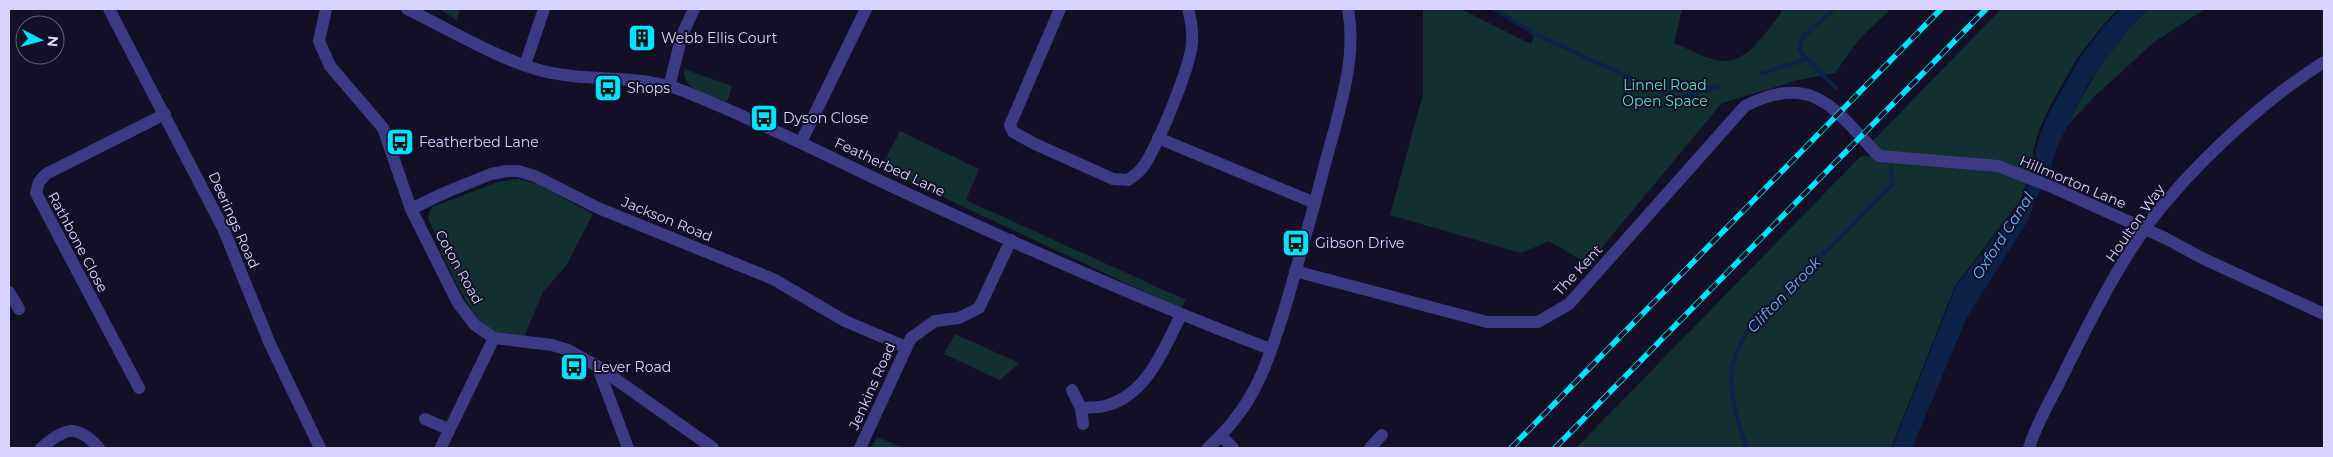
<svg xmlns="http://www.w3.org/2000/svg" width="2333" height="457" viewBox="0 0 2333 457" font-family="Montserrat,sans-serif">
<rect width="100%" height="100%" fill="#130f26"/>
<!-- green -->
<g fill="#12302f">
<polygon points="439,9 460,9 457,20"/>
<path d="M1423,9H1461L1531,44L1535,34L1494,9H1682L1674,43C1689,49 1710,62 1726,61C1750,60 1768,29 1781,13V9H1891L1860,38L1835,73L1799,80L1722,103L1588,264L1549,241L1521,253L1390,215L1423,94Z"/>
<polygon points="2001,9 2118,9 2104,24 2078,57 2048,110 2038,133 2033,151 2034,164 2020,201 1955,286 1891,448 1576,448 1861,156 1879,156 1869,145"/>
<path d="M2148,9H2205L2154,42L2094,97L2067,126C2088,84 2113,41 2148,9Z"/>
<path d="M684,69L732,86L727,102C711,96 682,91 684,69Z"/>
<polygon points="900,131 979,169 966,200 1186,300 1181,309 881,168"/>
<path d="M519,179L538,184L593,214L566,266L543,292L524,337C515,335 505,336 496,333C468,323 439,245 428,217L432,207L498,182Z"/>
<polygon points="955,334 1019,363 1000,380 944,354"/>
<polygon points="877,437 903,448 871,448"/>
</g>
<!-- water -->
<polygon fill="#0c2248" points="2121,9 2148,9 2137,19 2089,82 2057,147 2049,172 2035,200 2029,219 1967,317 1912,448 1892,448 1956,286 2026,196 2035,164 2036,151 2040,134 2050,111 2080,58 2106,24"/>
<g fill="none" stroke-linecap="round" stroke-linejoin="round">
<!-- stream -->
<g stroke="#0c2248" stroke-width="4">
<polyline points="1494,9 1535,34 1676,99 1719,86"/>
<polyline points="1834,9 1803,37 1799,51 1836,88"/>
<polyline points="1762,73 1807,59"/>
<path d="M1747,448C1738,422 1725,385 1735,357C1738,347 1744,338 1749,329L1892,185L1891,167"/>
</g>
<!-- minor -->
<g stroke="#3d3a85" stroke-width="12">
<polyline points="109,9 223,228 270,344 320,448"/>
<polyline points="326,9 319,41 330,66 383,128 411,209 458,303 475,325 494,338 552,345 568,350 597,366 713,448"/>
<path d="M407,9C449,29 499,60 543,71C590,83 641,73 686,92C750,118 812,148 874,178C1004,239 1136,298 1270,349"/>
<path d="M1060,9L1010,125L1013,132L1035,144L1113,179L1128,180C1134,176 1141,171 1145,164C1159,142 1190,68 1192,43C1193,31 1191,20 1188,9"/>
<polyline points="525,65 544,9"/>
<polyline points="669,87 682,35 694,9"/>
<polyline points="1158,138 1315,203"/>
<polyline points="801,142 866,9"/>
<polyline points="411,209 444,193 491,174 507,171 518,171 535,176 598,208 773,279 845,321 906,347"/>
<path d="M1295,271L1487,322H1538L1569,304L1745,106C1814,71 1835,110 1879,156L1998,166L2052,187L2165,238L2204,259L2324,314"/>
<polyline points="9,292 19,309"/>
<polyline points="598,368 628,448"/>
<polyline points="139,388 36,193 39,182 46,174 165,114"/>
<polyline points="1072,390 1081,408 1083,424"/>
<path d="M1081,408C1090,407 1100,408 1108,405C1148,393 1164,348 1181,315"/>
<polyline points="425,419 448,429"/>
<polyline points="1221,436 1233,448"/>
<polyline points="441,447 494,338"/>
<path d="M41,448C65,428 76,423 99,448"/>
<polyline points="860,448 911,338 935,321 959,318 979,308 1011,240"/>
<path d="M1208,448C1231,427 1251,400 1263,371C1282,325 1294,275 1308,227C1317,196 1324,166 1333,135C1344,93 1356,52 1348,9"/>
<polyline points="1370,448 1382,435"/>
<path d="M2029,448C2037,421 2054,395 2066,369C2094,313 2128,244 2170,197C2211,149 2270,96 2324,62"/>
</g>
<!-- rail casing -->
<g stroke="#00e5ff" stroke-width="5.5">
<g id="rail">
<polyline points="1511,448 1941,9"/>
<polyline points="1555,448 1986,9"/>
</g>
</g>
<!-- rail -->
<use href="#rail" stroke="#130f26" stroke-width="4" stroke-dasharray="11" stroke-linecap="butt"/>
</g>
<!-- icons -->
<defs>
<g id="building-square" transform="scale(1.4375)"><rect x="-9" y="-9" width="18" height="18" rx="4" fill="#00e5ff" stroke="#130f26"/><path d="M-4-6H4V6H1V3H-1V6H-4ZM-2.5-4.3h1.7v1.8h-1.7ZM.8-4.3h1.7v1.8H.8ZM-2.5-1h1.7V.8h-1.7ZM.8-1h1.7V.8H.8Z" fill="#111"/></g>
<g id="bus-square" transform="scale(1.4375)"><rect x="-9" y="-9" width="18" height="18" rx="4" fill="#00e5ff" stroke="#130f26"/><path d="M-5-6H5V4H4V6H2V4H-2V6H-4V4H-5ZM-3.5-4V0h7V-4ZM-3.5 1.2v1.5H-2V1.2ZM2 1.2v1.5H3.5V1.2Z" fill="#111"/></g>
</defs>
<g fill-rule="evenodd">
<use href="#building-square" x="642" y="38"/>
<use href="#bus-square" x="608" y="88"/>
<use href="#bus-square" x="764" y="118"/>
<use href="#bus-square" x="400" y="142"/>
<use href="#bus-square" x="1296" y="243"/>
<use href="#bus-square" x="574" y="367"/>
</g>
<g text-anchor="middle" stroke-width="4" stroke-linejoin="round" paint-order="stroke">
<!-- poi labels -->
<g font-size="14" fill="#d9d4ff" stroke="#130f26" text-anchor="start">
<text x="661" y="43">Webb Ellis Court</text>
<text x="627" y="93">Shops</text>
<text x="783" y="123">Dyson Close</text>
<text x="419" y="147">Featherbed Lane</text>
<text x="1315" y="248">Gibson Drive</text>
<text x="593" y="372">Lever Road</text>
</g>
<!-- park labels -->
<g font-size="14" fill="#5fe0c0" stroke="#130f26">
<text x="1665" y="90">Linnel Road<tspan x="1665" dy="16">Open Space</tspan></text>
</g>
<!-- street labels -->
<g font-size="14" fill="#d9d4ff" stroke="#130f26">
<text transform="translate(890 167) rotate(25)" y="5">Featherbed Lane</text>
<text transform="translate(2073 182) rotate(23)" y="5">Hillmorton Lane</text>
<text transform="translate(667 219) rotate(22)" y="5">Jackson Road</text>
<text transform="translate(234 220) rotate(66)" y="5">Deerings Road</text>
<text transform="translate(2135 223) rotate(-55)" y="5">Houlton Way</text>
<text transform="translate(78 242) rotate(62)" y="5">Rathbone Close</text>
<text transform="translate(459 267) rotate(61)" y="5">Coton Road</text>
<text transform="translate(1578 270) rotate(-47)" y="5">The Kent</text>
<text transform="translate(872 386) rotate(-66)" y="5">Jenkins Road</text>
</g>
<!-- water labels -->
<g font-size="15" font-style="italic" fill="#62b6ff" stroke="#130f26">
<text transform="translate(2003 236) rotate(-57)" y="5">Oxford Canal</text>
<text transform="translate(1784 295) rotate(-46)" y="5">Clifton Brook</text>
</g>
</g>
<!-- border -->
<rect width="2333" height="457" fill="none" stroke="#d9d4ff" stroke-width="20"/>
<!-- north arrow -->
<g transform="translate(40 40) rotate(96)"><circle r="24" fill="#130f26" stroke="#625e7d"/>
<path d="M0-4L9 19L0 12L-9 19Z" fill="#00e5ff"/>
<text y="-8" font-size="14" font-weight="bold" text-anchor="middle" fill="#d9d4ff">N</text>
</g>
</svg>
